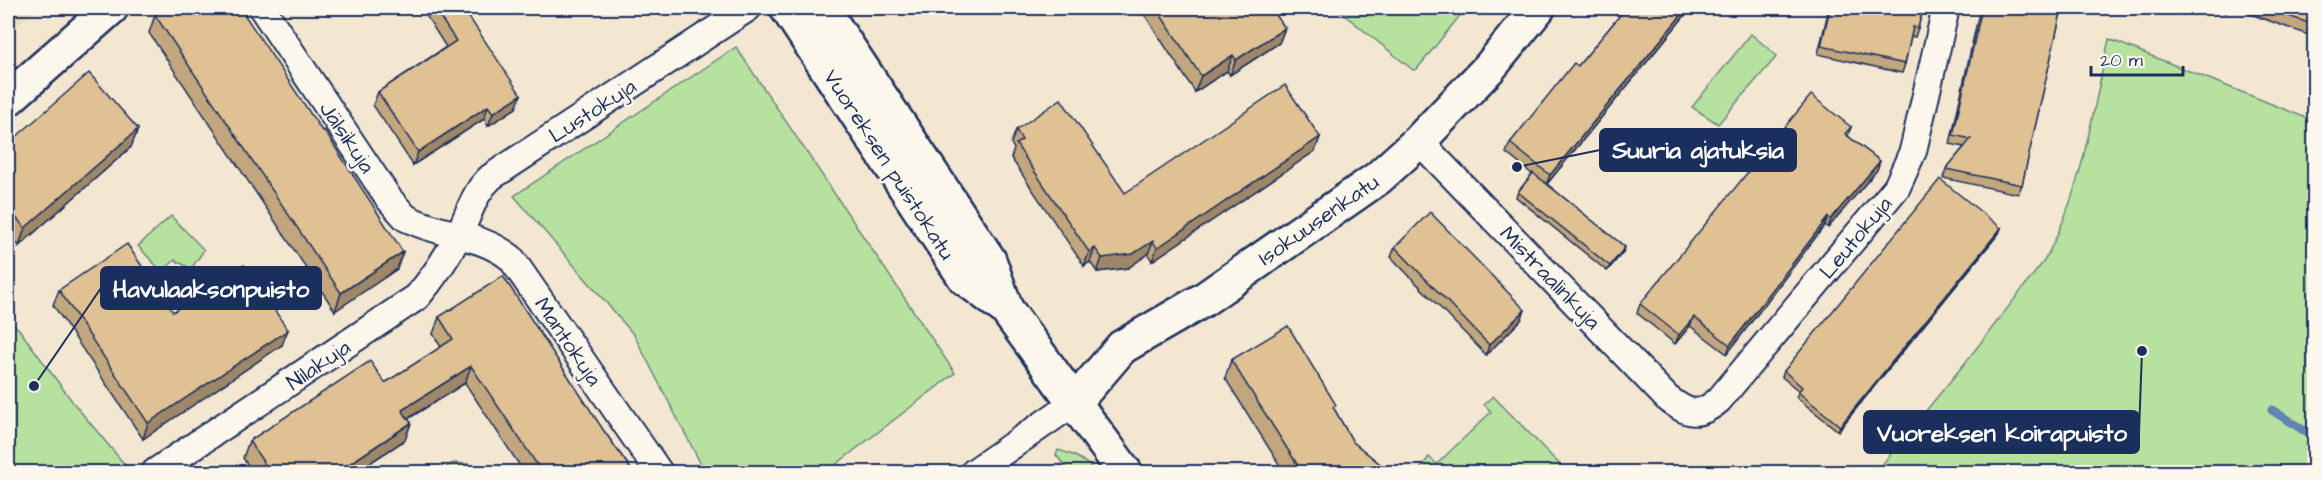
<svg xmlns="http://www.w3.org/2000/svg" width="2322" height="480" viewBox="0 0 2322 480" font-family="'Architects Daughter',sans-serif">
<rect width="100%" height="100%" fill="#f3e7d1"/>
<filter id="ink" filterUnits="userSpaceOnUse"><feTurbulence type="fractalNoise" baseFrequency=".0167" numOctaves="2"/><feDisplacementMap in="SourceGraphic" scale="12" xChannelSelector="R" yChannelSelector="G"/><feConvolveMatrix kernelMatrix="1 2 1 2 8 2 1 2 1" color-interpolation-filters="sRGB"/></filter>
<g filter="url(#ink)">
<!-- built -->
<polygon fill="#eddcbe" points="8,8 38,8 8,34"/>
<!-- green -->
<g fill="#b7e19e" stroke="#69887e" stroke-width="1.5">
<polygon points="1338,8 1466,8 1417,69 1413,70 1342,13"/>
<polygon points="1751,34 1777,56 1718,124 1692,107"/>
<path d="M2109,39L2314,121V472H1876L1965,363L2044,261C2082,194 2092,114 2109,39Z"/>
<polygon points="736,47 955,373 826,472 705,472 634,335 514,196"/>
<polygon points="171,216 204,250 191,269 175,260 162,272 138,246"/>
<polygon points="8,319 18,328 75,405 131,472 8,472"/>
<polygon points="1493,396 1567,472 1420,472 1421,467 1429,457 1437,464 1491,412 1484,404"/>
<path d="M1058,450C1074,454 1084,460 1096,472H1070L1056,455Z"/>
<polygon points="453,463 468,464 474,472 439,472"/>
</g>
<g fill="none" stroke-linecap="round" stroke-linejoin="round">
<!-- stream -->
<polyline stroke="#6185b2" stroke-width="9" points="2272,410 2314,437"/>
<!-- street casing -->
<g stroke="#1b2f5e" stroke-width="30">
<g id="street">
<path d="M262,8L389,199L406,218L413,221C445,236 481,234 511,258L659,472"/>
<path d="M1419,141L1667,398C1688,414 1698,418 1719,400L1897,187L1913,151L1946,8"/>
<path d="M155,472L417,297C433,278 448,256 459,234C470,213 473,193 491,177L748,8"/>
<polyline points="974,472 1075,402"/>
</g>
</g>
<!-- secondary casing -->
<g stroke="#1b2f5e" stroke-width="38">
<g id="secondary">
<polyline points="787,8 965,278 1006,309 1125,472"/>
<polyline points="822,8 989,260 1006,309"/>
<polyline points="8,99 111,8"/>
<polyline points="1075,402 1122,347 1203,300 1378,178 1419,141 1490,67 1538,8"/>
</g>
</g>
<!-- street -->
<use href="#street" stroke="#fbf7ec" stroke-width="26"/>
<!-- secondary -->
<use href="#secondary" stroke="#fbf7ec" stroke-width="33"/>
</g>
<!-- wall -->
<g fill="#c1a67e" stroke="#1b2f5e" stroke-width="1.5">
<polygon points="430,8 463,8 516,108 488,126 484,119 413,165 373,105 378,92 446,47 427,17"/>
<polygon points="1140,8 1271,8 1285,28 1279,43 1230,75 1227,71 1195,92"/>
<polygon points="1626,8 1691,8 1547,184 1625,247 1623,252 1607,271 1516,197 1518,192 1532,174 1506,153 1510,143 1578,66"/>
<polygon points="1829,8 1923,8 1918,28 1915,37 1911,36 1905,64 1902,73 1818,54"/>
<polygon points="1980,8 2062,8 2022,185 2018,194 1943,178 1946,169 1964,147 1950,144"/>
<polygon points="2212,8 2228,8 2226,13"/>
<polygon points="2234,8 2314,8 2314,37"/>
<polygon points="155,15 397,269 335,311 149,33"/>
<polygon points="1851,127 1848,136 1880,161 1877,170 1828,228 1825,225 1727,354 1690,326 1675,344 1637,313 1640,304"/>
<polygon points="138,129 131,147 19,246 8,233 8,144"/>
<polygon points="1016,130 1125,193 1320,137 1315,151 1152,261 1148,254 1128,268 1097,272 1090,262 1084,266 1011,158 1014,149 1011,143"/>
<polygon points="2001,228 1999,233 1838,431 1796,397 1799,391 1782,377 1784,371"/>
<polygon points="1395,247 1525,310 1521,320 1486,355 1391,257"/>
<polygon points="59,290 173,312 282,345 143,439 53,305"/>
<polygon points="439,317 604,431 633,472 524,472 465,383 408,419 411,423 405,440 356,472 252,472 243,458 249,441 385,383 441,347 433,334"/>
<polygon points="1231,360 1335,410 1353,442 1390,472 1284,472 1225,378"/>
</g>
<!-- shaded-wall -->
<g fill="#9d8767" stroke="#1b2f5e" stroke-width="1.5">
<polygon points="1687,8 1691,8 1546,185 1550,175"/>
<polygon points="1285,28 1279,43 1230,75 1236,60"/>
<polygon points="1233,55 1227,71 1195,92 1201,76"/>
<polygon points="521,95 516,108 488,126 493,113"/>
<polygon points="488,106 484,119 413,165 418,152"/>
<polygon points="138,129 131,147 19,246 25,228"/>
<polygon points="1320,137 1315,151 1152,261 1157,248"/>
<polygon points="1880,161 1877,170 1828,228 1831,219"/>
<polygon points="1828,217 1825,225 1727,354 1730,345"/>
<polygon points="2001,228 1999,233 1838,431 1840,426"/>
<polygon points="1153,241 1148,254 1128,268 1097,272 1102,258"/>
<polygon points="1625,247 1623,252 1607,271 1610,266"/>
<polygon points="1095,248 1090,262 1084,266 1089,252"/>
<polygon points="403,252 397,269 335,311 341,293"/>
<polygon points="1525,310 1521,320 1486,355 1489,345"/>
<polygon points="1694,317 1690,326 1675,344 1679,335"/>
<polygon points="288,330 282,345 143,439 148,423"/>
<polygon points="471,366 465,383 396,426 402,410"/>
<polygon points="411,423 405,440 356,472 337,472"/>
</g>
<!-- building -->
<g fill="#e0c193" stroke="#1b2f5e" stroke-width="1.5">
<polygon points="166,8 240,8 322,131 324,130 403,252 341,293 155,15"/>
<polygon points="434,8 463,8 521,95 493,113 488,106 418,152 378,92 456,41"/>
<polygon points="1156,8 1271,8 1285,28 1236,60 1233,55 1201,76"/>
<polygon points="1626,8 1687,8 1550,175 1510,143 1574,63 1578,66"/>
<polygon points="1830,8 1923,8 1918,28 1913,27 1905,64 1821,46"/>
<polygon points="1982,8 2062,8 2022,185 1946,169 1971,139 1953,135"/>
<polygon points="2266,8 2314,8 2314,25"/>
<polygon points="89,73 138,129 25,228 8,208 8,144"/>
<polygon points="1285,85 1320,137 1157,248 1153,241 1133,254 1102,258 1095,248 1089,252 1016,144 1022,140 1016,130 1061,99 1125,193"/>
<polygon points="1811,95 1851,127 1845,134 1880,161 1831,219 1828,217 1730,345 1694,317 1679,335 1640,304"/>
<polygon points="1533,173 1625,247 1610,266 1518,192"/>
<polygon points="1940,179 2001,228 1840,426 1798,392 1802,387 1784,371"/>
<polygon points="1430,212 1525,310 1489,345 1395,247"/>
<polygon points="127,244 173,312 244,265 288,330 148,423 59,290"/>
<polygon points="503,276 604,431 633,472 542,472 471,366 402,410 411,423 337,472 270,472 249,441 370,361 385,383 453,339 439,317"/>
<polygon points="1288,326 1336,405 1333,407 1353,442 1390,472 1302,472 1231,360"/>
</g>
</g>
<g text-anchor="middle" stroke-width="5" stroke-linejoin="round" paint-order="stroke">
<!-- street labels -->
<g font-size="22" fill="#1b2f5e" stroke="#fbf7ec">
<text transform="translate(592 110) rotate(-33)" y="8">Lustokuja</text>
<text transform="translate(348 137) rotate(56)" y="8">Jälsikuja</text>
<text transform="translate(890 164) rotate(57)" y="8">Vuoreksen puistokatu</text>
<text transform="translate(1318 219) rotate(-35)" y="8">Isokuusenkatu</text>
<text transform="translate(1855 237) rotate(-50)" y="8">Leutokuja</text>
<text transform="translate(1551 277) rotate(46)" y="8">Mistraalinkuja</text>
<text transform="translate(569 341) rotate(56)" y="8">Mantokuja</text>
<text transform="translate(318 364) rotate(-34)" y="8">Nilakuja</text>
</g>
</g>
<!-- callouts -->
<path fill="none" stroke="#1b2f5e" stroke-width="2" d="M1517 167L1600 150M34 386L101 288M2142 351L2139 432"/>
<g fill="#1b2f5e" stroke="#fbf7ec" stroke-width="2">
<circle cx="1517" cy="167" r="6"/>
<circle cx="34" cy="386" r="6"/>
<circle cx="2142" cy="351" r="6"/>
</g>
<g fill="#1b2f5e" stroke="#1b2f5e" stroke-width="2">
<rect x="1600" y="129" width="196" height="42" rx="6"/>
<rect x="101" y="267" width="220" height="42" rx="6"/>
<rect x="1864" y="411" width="275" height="42" rx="6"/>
</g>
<g font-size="24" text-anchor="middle" font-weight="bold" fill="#fff">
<text x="1698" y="158">Suuria ajatuksia</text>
<text x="211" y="297">Havulaaksonpuisto</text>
<text x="2002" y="441">Vuoreksen koirapuisto</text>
</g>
<!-- margin -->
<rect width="2322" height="480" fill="none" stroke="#fbf7ec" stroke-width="30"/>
<rect x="15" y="15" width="2292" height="450" fill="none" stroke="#1b2f5e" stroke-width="2" filter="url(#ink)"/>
<!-- scale -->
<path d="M2091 66v9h92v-9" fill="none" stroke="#1b2f5e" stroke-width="3"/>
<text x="2100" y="66" font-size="18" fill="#1b2f5e" stroke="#fbf7ec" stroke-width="4.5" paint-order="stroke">20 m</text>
</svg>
